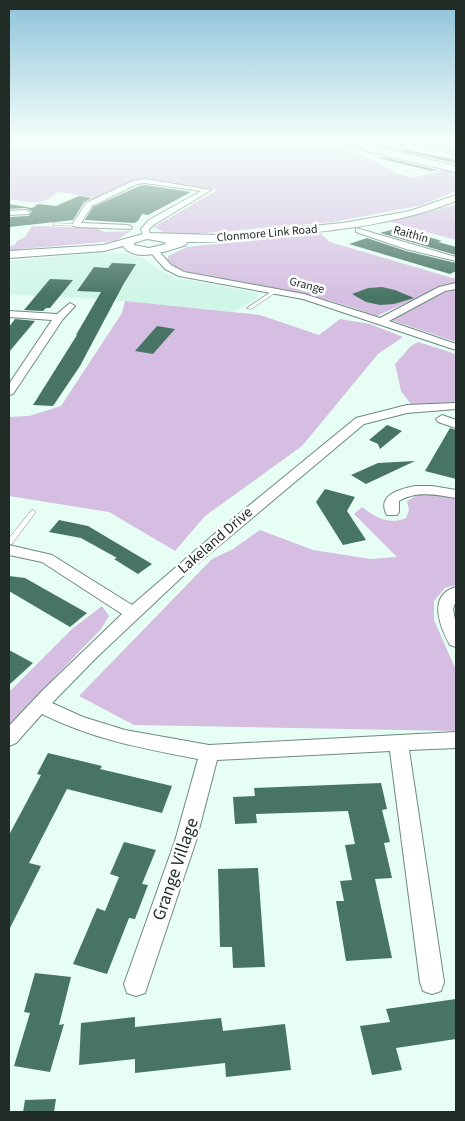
<svg xmlns="http://www.w3.org/2000/svg" width="465" height="1121" viewBox="0 0 465 1121" font-family="'Source Sans 3',sans-serif">
<rect width="100%" height="100%" fill="#e7fef4"/>
<!-- built -->
<polygon fill="#d0f6e7" points="94,253 122,253 143,258 160,270 177,278 254,292 258,295 255,300 233,312 125,301 9,294 9,261"/>
<!-- green -->
<g fill="#d5bee1">
<path d="M9,140H305L361,154L396,173L413,178L447,169L456,172V191L422,205L333,222L183,235L165,233L154,227L217,190L141,179L132,180L96,198L58,192C41,207 29,202 9,199Z"/>
<polygon points="359,140 456,140 456,155 411,145 391,152"/>
<polygon points="454,205 456,207 456,240 390,222"/>
<polygon points="32,226 97,228 104,232 131,231 115,241 20,249 9,253 9,246 15,245 17,241 25,237"/>
<path d="M320,233L330,242L456,279V284L443,286L377,316C351,307 324,298 296,292C260,284 195,283 167,261L168,256L187,247Z"/>
<polygon points="452,288 456,288 456,342 391,320"/>
<polygon points="125,301 260,315 319,335 340,319 370,324 403,337 378,354 302,446 205,516 175,551 109,512 9,496 9,417 29,416 61,406 122,313"/>
<polygon points="418,342 456,354 456,406 414,408 401,391 395,364 411,346"/>
<path d="M434,493L456,498V585L445,588L434,601V620L456,670V731L134,725L79,696L212,559L233,549L260,530L313,550L370,559L397,557L354,514L362,507C376,518 389,525 406,518L409,510L407,501L420,494Z"/>
<polygon points="102,606 109,616 101,629 9,725 9,692 72,629"/>
</g>
<!-- building -->
<g fill="#477464">
<polygon points="404,149 456,160 456,163 400,151"/>
<polygon points="383,157 437,170 431,171 379,158"/>
<polygon points="145,185 191,192 148,215 142,214 138,221 134,223 85,220 93,207 139,186"/>
<polygon points="79,196 92,198 84,202 73,220 9,227 9,217 29,216 32,211 26,208 9,209 9,204 32,208 38,204 56,206"/>
<polygon points="398,228 442,241 438,242 456,247 456,255 380,233"/>
<polygon points="367,238 406,251 456,263 456,271 450,274 349,244"/>
<polygon points="112,263 136,264 123,285 80,366 53,406 33,405 77,335 76,335 101,292 77,291 94,267 108,268"/>
<polygon points="50,279 73,280 50,308 46,308 43,311 24,310"/>
<polygon points="382,287 395,290 414,298 394,304 380,305 366,302 352,294 368,288"/>
<polygon points="15,319 35,321 9,352 9,327"/>
<polygon points="157,326 175,329 153,354 135,351"/>
<polygon points="387,425 402,431 380,449 378,444 369,440"/>
<polygon points="450,428 456,430 456,479 425,471"/>
<polygon points="415,461 366,484 351,475 378,463"/>
<polygon points="325,489 355,497 347,511 366,540 343,545 316,502"/>
<polygon points="59,520 88,526 152,564 138,574 114,559 117,558 81,538 49,532"/>
<polygon points="9,576 25,578 87,613 70,627 9,591"/>
<polygon points="9,650 33,663 9,685"/>
<polygon points="48,753 102,766 100,769 172,786 162,813 67,789 29,863 41,866 9,930 9,835 41,775 37,774"/>
<polygon points="381,783 387,809 382,810 390,842 384,843 392,878 375,879 392,958 346,961 336,901 344,901 340,881 352,880 345,845 355,844 348,811 256,814 257,823 235,824 233,797 255,796 254,788"/>
<polygon points="124,842 156,850 142,884 148,885 135,919 129,918 107,974 73,964 97,908 105,911 119,877 110,874"/>
<polygon points="258,868 265,967 233,968 232,947 220,947 218,869"/>
<polygon points="35,973 71,977 59,1025 64,1024 50,1072 14,1066 30,1013 24,1012"/>
<polygon points="456,999 456,1039 396,1048 402,1070 372,1075 360,1026 390,1022 386,1009"/>
<polygon points="135,1017 135,1027 221,1018 223,1031 285,1024 291,1070 226,1077 225,1063 135,1073 135,1059 79,1065 81,1023"/>
<polygon points="56,1099 54,1112 23,1112 25,1100"/>
</g>
<g fill="none" stroke-linecap="round" stroke-linejoin="round">
<!-- lane casing -->
<g stroke="#6e897e" stroke-width="1">
<g id="lane">
<polygon points="54,223 76,224 78,225 76,226 53,225"/>
<polygon points="274,290 278,291 251,309 247,308"/>
<polygon points="33,510 36,512 35,513 12,544 9,544 9,538 31,511"/>
</g>
</g>
<!-- street casing -->
<g stroke="#6e897e" stroke-width="2">
<g id="street">
<polygon points="433,140 442,140 456,144 456,148 433,142"/>
<polygon points="145,179 211,190 155,224 149,229 150,238 144,238 141,229 149,220 201,191 145,183 137,184 92,206 81,223 128,225 132,227 131,229 76,227 72,225 86,203 133,181"/>
<polygon points="26,210 30,212 29,214 9,215 9,211"/>
<polygon points="356,228 456,257 456,261 406,249 356,232"/>
<polygon points="151,249 157,249 171,265 184,272 304,294 380,318 439,287 456,283 456,289 445,291 389,321 456,344 456,350 303,299 179,276 165,269 151,253"/>
<polygon points="70,303 75,306 63,319 13,394 9,395 9,384 52,320 9,317 9,311 57,314"/>
<path d="M456,403V409L407,413L364,424L183,576L97,657L52,703L83,717L125,730L209,745L456,732V748L409,750L444,982L441,991L432,994L423,991L420,982L390,751L217,760L196,841L148,984L145,993L136,996L127,993L124,984L175,841L198,759C141,748 95,740 42,714L16,743L9,746V726L43,690L122,614L42,562L9,555V545L52,555L132,605L218,531L356,418L407,405Z"/>
<polygon points="442,415 456,420 456,428 438,422 436,419"/>
<path d="M415,486H432L456,490V498C437,495 417,490 399,501V512L397,515H387C376,495 400,489 415,486Z"/>
<path d="M456,587V600L453,609L456,625V647L450,645C440,627 427,595 456,587Z"/>
</g>
</g>
<!-- secondary casing -->
<g stroke="#6e897e" stroke-width="2">
<g id="secondary">
<polygon points="336,140 349,140 456,166 456,172 370,152"/>
<path d="M456,195V201C399,224 340,230 279,236C249,239 218,243 187,242L186,245C170,250 135,264 123,246L104,251L9,258V251L103,245L147,233L218,235L343,223L410,211ZM147,239L164,242L166,244L149,248L134,245V243Z"/>
</g>
</g>
<!-- lane -->
<use href="#lane" fill="#fff" fill-rule="evenodd"/>
<!-- street -->
<use href="#street" fill="#fff" fill-rule="evenodd"/>
<!-- secondary -->
<use href="#secondary" fill="#fff" fill-rule="evenodd"/>
</g>
<!-- sky -->
<linearGradient id="sky" x2="0" y2="1"><stop stop-color="#8dc2d9"/><stop offset="0.47" stop-color="#f4fffa"/><stop offset="1" stop-color="#f4fffa" stop-opacity="0"/></linearGradient>
<rect width="465" height="297" fill="url(#sky)"/>
<g text-anchor="middle" stroke-width="5" stroke-linejoin="round" paint-order="stroke">
<!-- far-street labels -->
<g font-size="12" fill="#212c27" stroke="#fff">
<text transform="translate(267 233) rotate(-5)" y="4">Clonmore Link Road</text>
<text transform="translate(411 234) rotate(16)" y="4">Raithín</text>
<text transform="translate(307 285) rotate(14)" y="4">Grange</text>
</g>
<!-- street labels -->
<g font-size="15" fill="#212c27" stroke="#fff">
<text transform="translate(215 540) rotate(-41)" y="5">Lakeland Drive</text>
</g>
<!-- near-street labels -->
<g font-size="18" fill="#212c27" stroke="#fff">
<text transform="translate(175 869) rotate(-71)" y="6">Grange Village</text>
</g>
</g>
<!-- border -->
<rect width="465" height="1121" fill="none" stroke="#212c27" stroke-width="20"/>
</svg>
